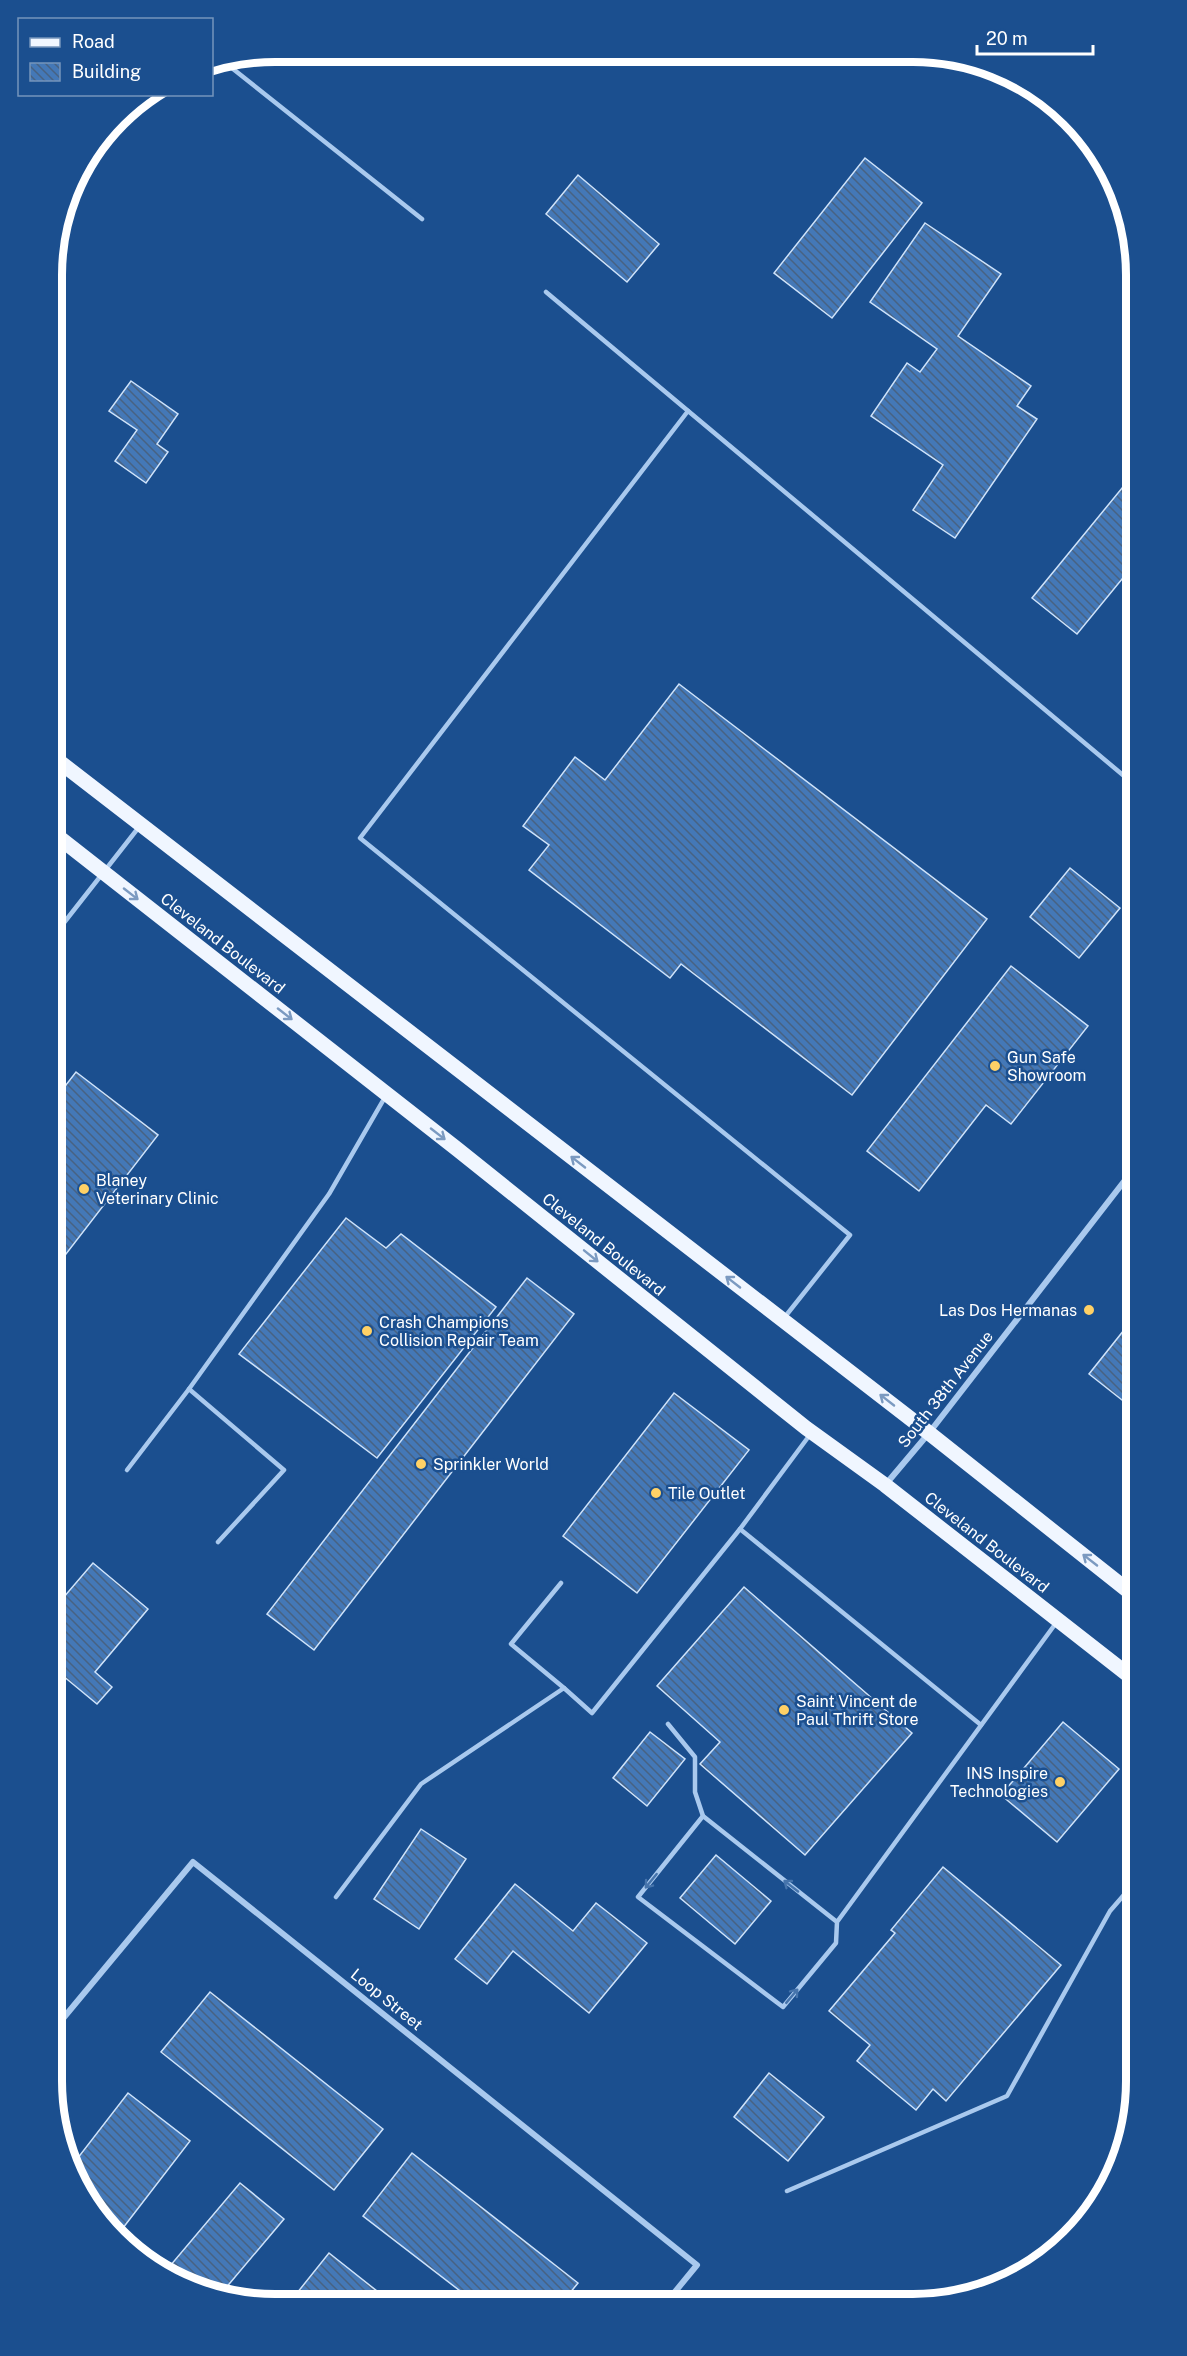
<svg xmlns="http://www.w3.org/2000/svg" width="1187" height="2356" viewBox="0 0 1187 2356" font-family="'Public Sans',sans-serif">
<defs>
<pattern id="building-back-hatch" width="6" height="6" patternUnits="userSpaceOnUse" patternTransform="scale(1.5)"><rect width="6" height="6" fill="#4478b7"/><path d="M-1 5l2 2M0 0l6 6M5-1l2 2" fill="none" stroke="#486282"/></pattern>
</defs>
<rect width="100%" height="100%" fill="#1b4f8f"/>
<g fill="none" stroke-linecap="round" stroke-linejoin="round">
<!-- stream -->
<polyline stroke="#9cc4f0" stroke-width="12" points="1121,196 1125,205"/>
</g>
<!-- building -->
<g fill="url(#building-back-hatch)" stroke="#cfe3fa" stroke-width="1.5">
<polygon points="865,158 922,203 832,318 774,273"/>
<polygon points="578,175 659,244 627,282 546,214"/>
<polygon points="925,223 1001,274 958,336 1031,386 1017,406 1037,419 955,538 913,510 943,465 871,416 907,363 920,372 937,349 870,302"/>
<polygon points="131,381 178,414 157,444 168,452 146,483 115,461 137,430 109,411"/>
<polygon points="1136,471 1136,562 1077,634 1032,598"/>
<polygon points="679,684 987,919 852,1095 681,964 670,978 529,870 549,845 523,826 575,757 605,780"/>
<polygon points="1070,868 1120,908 1079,958 1030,917"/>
<polygon points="1136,944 1136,968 1124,958"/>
<polygon points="1011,966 1088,1026 1011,1124 986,1105 919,1191 867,1151"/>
<polygon points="76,1072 158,1135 66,1254 52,1243 52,1103"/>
<polygon points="346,1218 386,1248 401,1234 496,1307 377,1458 239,1354"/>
<polygon points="527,1278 574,1314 314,1650 267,1614"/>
<polygon points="1136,1315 1136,1411 1089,1374"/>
<polygon points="674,1393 749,1450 637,1593 563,1536"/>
<polygon points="93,1563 148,1609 95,1672 112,1687 97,1704 51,1666 51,1612"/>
<polygon points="744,1587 912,1733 805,1855 700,1764 720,1742 657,1686"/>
<polygon points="1063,1722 1119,1769 1057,1842 1001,1795"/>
<polygon points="650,1732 685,1759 647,1806 613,1778"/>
<polygon points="421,1829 466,1859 419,1929 374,1899"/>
<polygon points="716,1855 771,1901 735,1944 680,1898"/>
<polygon points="943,1867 1061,1965 946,2101 933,2089 916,2110 857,2061 870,2045 829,2011 895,1933 891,1930"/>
<polygon points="515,1884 573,1931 596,1903 647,1943 589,2013 513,1951 487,1984 455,1959"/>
<polygon points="210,1992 383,2129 334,2190 161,2052"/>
<polygon points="769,2073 824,2117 788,2161 734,2117"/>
<polygon points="128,2093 190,2141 116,2237 89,2206 70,2168"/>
<polygon points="412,2153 578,2283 561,2304 477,2304 363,2216"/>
<polygon points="240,2183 284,2219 219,2296 189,2288 164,2273"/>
<polygon points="329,2253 382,2295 376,2303 289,2303"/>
</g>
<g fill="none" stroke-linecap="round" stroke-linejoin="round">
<!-- lane -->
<g stroke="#a9c9ee" stroke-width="4.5">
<polyline points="223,61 422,219"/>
<polyline points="546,292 1136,786"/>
<polyline points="688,411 360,838 850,1235 784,1318"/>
<polyline points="52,938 139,827"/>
<polyline points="809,1436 740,1529 981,1725"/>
<polyline points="127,1470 189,1389"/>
<polyline points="218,1542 284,1470 189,1389 329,1194 385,1097"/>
<polyline points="561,1583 511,1644 564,1688"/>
<polyline points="668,1724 695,1757 695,1792 703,1816"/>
<polyline points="336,1897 421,1784 564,1688 592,1713 740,1529"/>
<polyline points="837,1922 703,1816 638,1897 783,2007 836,1943 837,1922 1056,1623"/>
<polyline points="787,2191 1007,2096 1110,1911 1136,1881"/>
</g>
<!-- street -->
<g stroke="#a9c9ee" stroke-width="6">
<polyline points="886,1484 929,1433 1136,1166"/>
<polyline points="51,2033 193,1862 697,2265 665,2304"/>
</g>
<!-- primary -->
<g stroke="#f0f6ff" stroke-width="15">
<polyline points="52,756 929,1433 1136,1597"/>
<polyline points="52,832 457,1149 806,1428 885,1485 1136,1681"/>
</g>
</g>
<!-- one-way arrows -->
<defs><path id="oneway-shaft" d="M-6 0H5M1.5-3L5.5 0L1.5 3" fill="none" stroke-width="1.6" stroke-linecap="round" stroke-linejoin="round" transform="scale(1.5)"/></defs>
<g stroke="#7b9ac1">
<use href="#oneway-shaft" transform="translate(131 894) rotate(38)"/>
<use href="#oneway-shaft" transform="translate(285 1014) rotate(38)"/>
<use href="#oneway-shaft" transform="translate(438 1134) rotate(38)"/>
<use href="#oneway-shaft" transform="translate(578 1162) rotate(-142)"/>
<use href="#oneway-shaft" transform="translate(591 1256) rotate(39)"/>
<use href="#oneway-shaft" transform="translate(733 1282) rotate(-142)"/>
<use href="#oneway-shaft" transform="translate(887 1400) rotate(-142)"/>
<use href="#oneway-shaft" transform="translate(1090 1560) rotate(-142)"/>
</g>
<g stroke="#4674ac">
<use href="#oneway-shaft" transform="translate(651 1881) rotate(129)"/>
<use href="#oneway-shaft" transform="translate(791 1886) rotate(-142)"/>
<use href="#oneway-shaft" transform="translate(792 1996) rotate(-50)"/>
</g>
<!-- markers -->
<g fill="#ffd166" stroke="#1b4f8f" stroke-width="2">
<circle cx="995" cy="1066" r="6"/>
<circle cx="84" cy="1189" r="6"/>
<circle cx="1089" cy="1310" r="6"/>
<circle cx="367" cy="1331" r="6"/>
<circle cx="421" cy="1464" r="6"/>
<circle cx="656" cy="1493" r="6"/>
<circle cx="784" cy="1710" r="6"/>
<circle cx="1060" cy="1782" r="6"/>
</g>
<g text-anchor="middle" stroke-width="5" stroke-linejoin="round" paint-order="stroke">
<!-- street labels -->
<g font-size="16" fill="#fff" stroke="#1b4f8f">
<text transform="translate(223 943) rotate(38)" y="6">Cleveland Boulevard</text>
<text transform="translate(604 1244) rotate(39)" y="6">Cleveland Boulevard</text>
<text transform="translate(945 1389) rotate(-52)" y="6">South 38th Avenue</text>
<text transform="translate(987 1542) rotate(38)" y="6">Cleveland Boulevard</text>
<text transform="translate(387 1999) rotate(39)" y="6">Loop Street</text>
</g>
<!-- poi labels -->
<g font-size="16" fill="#fff" stroke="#1b4f8f" text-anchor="start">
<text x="1007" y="1063">Gun Safe<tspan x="1007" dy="18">Showroom</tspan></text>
<text x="96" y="1186">Blaney<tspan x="96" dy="18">Veterinary Clinic</tspan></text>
<text x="1077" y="1316" text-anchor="end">Las Dos Hermanas</text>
<text x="379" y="1328">Crash Champions<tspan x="379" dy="18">Collision Repair Team</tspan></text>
<text x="433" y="1470">Sprinkler World</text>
<text x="668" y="1499">Tile Outlet</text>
<text x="796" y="1707">Saint Vincent de<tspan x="796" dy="18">Paul Thrift Store</tspan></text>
<text x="1048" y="1779" text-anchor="end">INS Inspire<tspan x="1048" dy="18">Technologies</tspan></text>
</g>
</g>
<!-- crop -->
<path d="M0 0H1187V2356H0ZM275 62H913A213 213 0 0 1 1126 275V2081A213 213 0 0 1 913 2294H275A213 213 0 0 1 62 2081V275A213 213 0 0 1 275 62Z" fill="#1b4f8f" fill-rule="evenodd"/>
<path fill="none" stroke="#fff" stroke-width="8" d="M275 62H913A213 213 0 0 1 1126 275V2081A213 213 0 0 1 913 2294H275A213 213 0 0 1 62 2081V275A213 213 0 0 1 275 62Z"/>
<!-- legend -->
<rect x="18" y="18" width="195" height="78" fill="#1b4f8f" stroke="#7695bc" stroke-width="1.5"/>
<rect x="30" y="38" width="30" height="9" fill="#f0f6ff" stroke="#7695bc" stroke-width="1.5"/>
<text x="72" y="48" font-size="18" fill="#ffffff">Road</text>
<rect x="30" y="63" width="30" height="18" fill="url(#building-back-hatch)" stroke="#7695bc" stroke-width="1.5"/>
<text x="72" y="78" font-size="18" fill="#ffffff">Building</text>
<!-- scale -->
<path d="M977 45v9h116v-9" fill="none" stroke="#ffffff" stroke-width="3"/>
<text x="986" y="45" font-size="18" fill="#ffffff" stroke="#1b4f8f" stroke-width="4.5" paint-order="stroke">20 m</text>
</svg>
